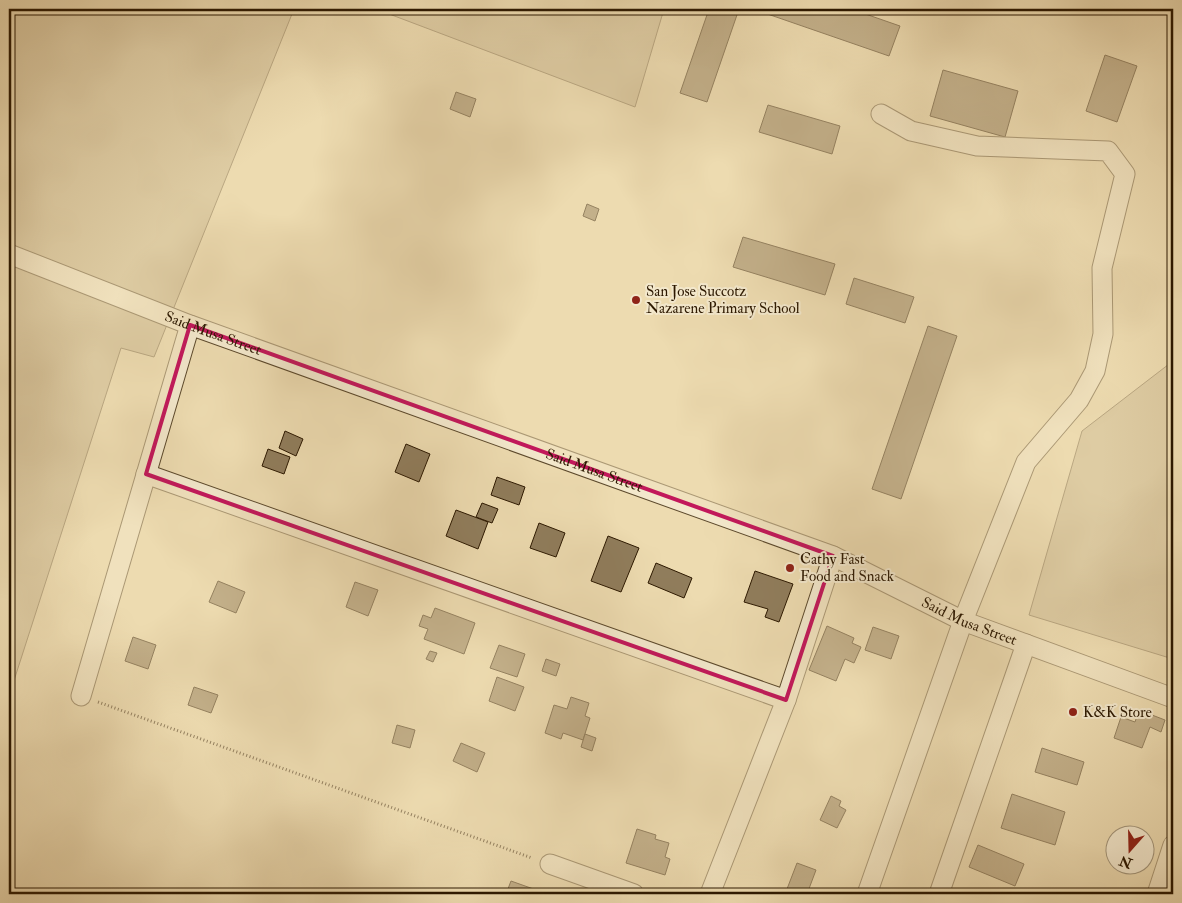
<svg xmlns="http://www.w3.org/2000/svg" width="1182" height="903" viewBox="0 0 1182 903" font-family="'IM FELL Double Pica',serif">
<rect width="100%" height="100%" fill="#eddbb0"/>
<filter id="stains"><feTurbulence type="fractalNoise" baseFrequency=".004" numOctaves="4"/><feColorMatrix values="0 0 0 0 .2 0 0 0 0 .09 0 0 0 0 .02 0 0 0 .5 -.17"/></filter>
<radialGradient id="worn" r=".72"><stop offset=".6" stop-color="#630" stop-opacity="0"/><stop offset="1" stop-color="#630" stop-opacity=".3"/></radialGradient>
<!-- green -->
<g fill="#ccba92" stroke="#7c6949">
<polygon points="9,9 294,9 154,357 121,348 9,696"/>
<polygon points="376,9 664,9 635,107"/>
<polygon points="1173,361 1173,659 1029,615 1082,431"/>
</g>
<!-- building -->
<g fill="#907d5c" stroke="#2c1800">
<polygon points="709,9 739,9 707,102 680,93"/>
<polygon points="753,9 851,9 900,26 889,56"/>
<polygon points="1105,55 1137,66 1117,122 1086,111"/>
<polygon points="943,70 1018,91 1005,137 930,116"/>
<polygon points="456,92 476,99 470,117 450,109"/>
<polygon points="768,105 840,126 832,154 759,132"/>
<polygon points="587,204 599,209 595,221 583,216"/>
<polygon points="743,237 835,264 825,295 733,267"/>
<polygon points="854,278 914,297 905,323 846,304"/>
<polygon points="928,326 957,336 901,499 872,489"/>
<polygon points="285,431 303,439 296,456 279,448"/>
<polygon points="406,444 430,454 419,482 395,472"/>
<polygon points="268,449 290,457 284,474 262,466"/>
<polygon points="497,477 525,487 519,505 491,495"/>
<polygon points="482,503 498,509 492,523 476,517"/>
<polygon points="456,510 488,522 478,549 446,536"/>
<polygon points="539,523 565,533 556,557 530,548"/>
<polygon points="608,536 639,548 621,592 591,581"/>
<polygon points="656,563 692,578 684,598 648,583"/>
<polygon points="755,571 793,584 779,622 765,617 768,609 744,602"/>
<polygon points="218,581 245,592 236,613 209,602"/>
<polygon points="355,582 378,590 368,616 346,607"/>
<polygon points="435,608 475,623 464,654 424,639 428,629 419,626 423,615 431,618"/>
<polygon points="827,626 854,638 852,643 861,647 854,663 845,659 836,681 809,670"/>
<polygon points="873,627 899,636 891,659 865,650"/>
<polygon points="133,637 156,645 148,669 125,661"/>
<polygon points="499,645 525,654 517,677 490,668"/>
<polygon points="430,651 437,653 433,662 426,659"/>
<polygon points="546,659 560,664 556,676 542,671"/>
<polygon points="497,677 524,687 515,711 489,701"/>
<polygon points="194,687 218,695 211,713 188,705"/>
<polygon points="571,697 589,703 585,716 590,718 583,740 563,733 561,739 545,733 554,705 567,709"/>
<polygon points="1139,710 1165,720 1161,732 1150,727 1142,748 1114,738 1121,717 1135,722"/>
<polygon points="397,725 415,730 410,748 392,743"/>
<polygon points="585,734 596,738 592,751 581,747"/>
<polygon points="461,743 485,753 477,772 453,761"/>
<polygon points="1042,748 1084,762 1077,785 1035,772"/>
<polygon points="1012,794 1065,812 1055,845 1001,828"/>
<polygon points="831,796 841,801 839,806 846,810 837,828 820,820"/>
<polygon points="637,829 656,835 655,839 669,843 665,857 670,859 665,875 626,863"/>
<polygon points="978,845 1024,864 1015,886 969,867"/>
<polygon points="797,863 816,870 807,894 787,889"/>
<polygon points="511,881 542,892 541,894 506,894"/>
</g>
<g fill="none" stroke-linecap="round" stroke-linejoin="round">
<!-- minor casing -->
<g stroke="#5c492c" stroke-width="21">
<g id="minor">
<path id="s1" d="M9,254L190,325L833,556L963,621L1173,698"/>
<polyline points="146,474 786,700"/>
<polyline points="81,696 190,325"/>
<polyline points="550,864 634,894"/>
<polyline points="710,894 786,700 833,556"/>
<polyline points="867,894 963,621 1026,462 1079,400 1095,371 1103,334 1102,268 1125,174 1108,151 977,146 911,131 881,114"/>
<polyline points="939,894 1026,644"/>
<polyline points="1157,894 1173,845"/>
</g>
</g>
<!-- path -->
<polyline stroke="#2c1800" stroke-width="3" stroke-dasharray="1 2.5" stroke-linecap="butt" points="98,702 532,858"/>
<!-- minor -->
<use href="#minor" stroke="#f3e8cc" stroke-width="19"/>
</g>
<!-- marked area -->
<path d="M0 0H1182V903H0ZM190,325L833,556L786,700L146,474Z" fill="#eddbb0" fill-opacity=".55" fill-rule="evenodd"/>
<path fill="none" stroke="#c2185b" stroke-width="4" stroke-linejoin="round" d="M190,325L833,556L786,700L146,474Z"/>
<!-- markers -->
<g fill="#8f2418" stroke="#f3e8cc" stroke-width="2">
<circle cx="636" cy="300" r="5"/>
<circle cx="790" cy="568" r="5"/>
<circle cx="1073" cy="712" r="5"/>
</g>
<g text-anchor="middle" stroke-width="4" stroke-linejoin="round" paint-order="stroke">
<!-- poi labels -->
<g font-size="15" fill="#2c1800" stroke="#f3e8cc" text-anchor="start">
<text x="646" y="296">San Jose Succotz<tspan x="646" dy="17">Nazarene Primary School</tspan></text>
<text x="800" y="564">Cathy Fast<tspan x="800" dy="17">Food and Snack</tspan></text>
<text x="1083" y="717">K&amp;K Store</text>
</g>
<!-- street labels -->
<g font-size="15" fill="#2c1800" stroke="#f3e8cc">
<text dy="5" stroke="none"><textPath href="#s1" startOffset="219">Said Musa Street</textPath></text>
<text dy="5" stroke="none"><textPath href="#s1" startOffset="624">Said Musa Street</textPath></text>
<text dy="5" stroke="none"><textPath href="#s1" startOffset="1029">Said Musa Street</textPath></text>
</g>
</g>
<!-- margin -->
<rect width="1182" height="903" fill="none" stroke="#eddbb0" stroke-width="30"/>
<rect x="10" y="10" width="1162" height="883" fill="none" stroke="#2c1800" stroke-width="2.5"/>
<rect x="15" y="15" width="1152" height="873" fill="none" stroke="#2c1800"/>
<!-- north arrow -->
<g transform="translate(1130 850) rotate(200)"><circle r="24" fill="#f3e8cc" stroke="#a3957a"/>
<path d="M0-4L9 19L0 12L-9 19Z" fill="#8f2418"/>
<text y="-8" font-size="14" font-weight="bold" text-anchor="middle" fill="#2c1800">N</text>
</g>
<rect width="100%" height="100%" filter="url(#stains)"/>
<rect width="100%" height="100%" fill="url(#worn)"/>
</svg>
